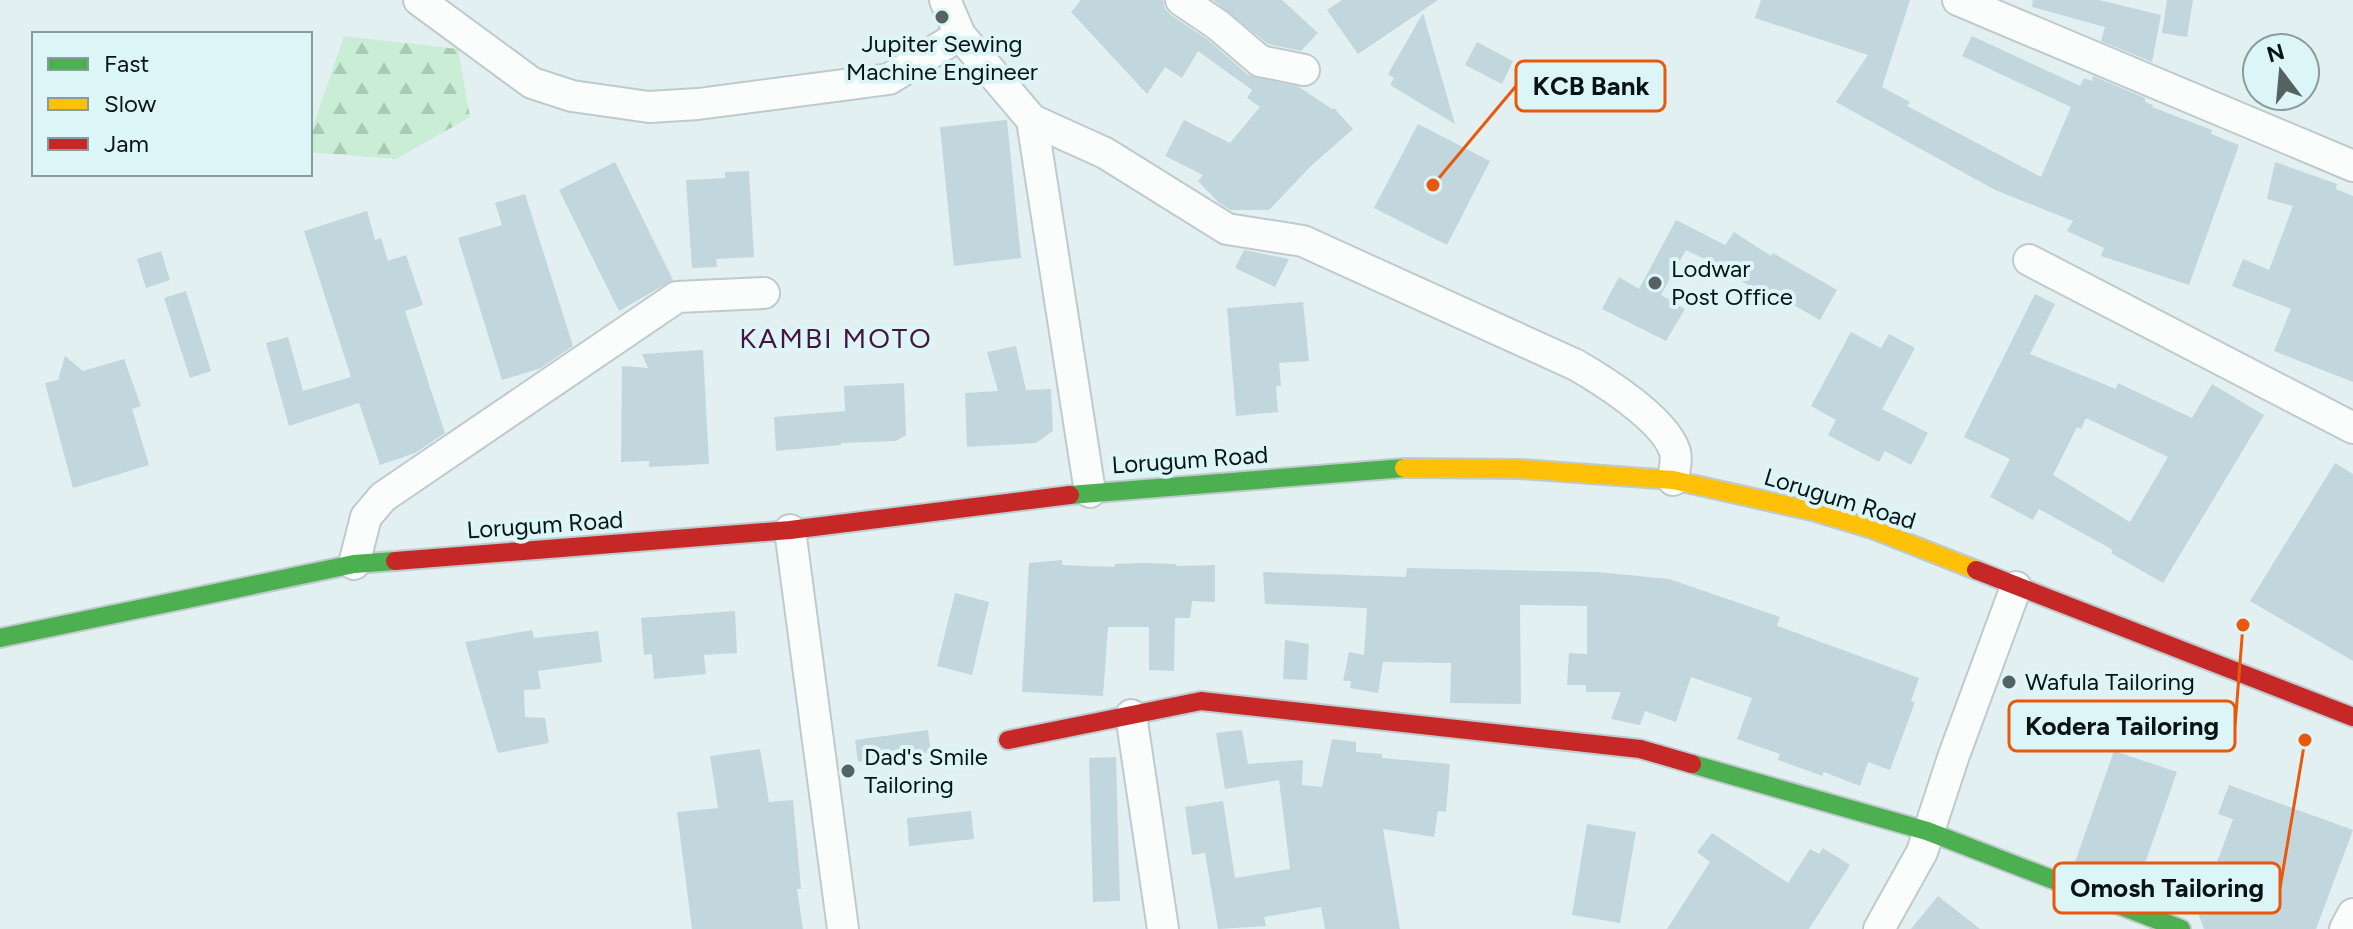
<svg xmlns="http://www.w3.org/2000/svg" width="2353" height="929" viewBox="0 0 2353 929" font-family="Figtree,sans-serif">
<defs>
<pattern id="forest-firs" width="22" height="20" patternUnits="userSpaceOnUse" patternTransform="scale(2)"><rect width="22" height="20" fill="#c9edd5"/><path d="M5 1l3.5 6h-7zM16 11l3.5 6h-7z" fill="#abcab6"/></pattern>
</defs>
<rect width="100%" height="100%" fill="#e2f0f2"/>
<!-- forest -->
<polygon fill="url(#forest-firs)" points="344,36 458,49 470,117 396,159 310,152 310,135"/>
<!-- building -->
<g fill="#c2d6dd" fill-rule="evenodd">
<polygon points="1081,0 1163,0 1165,9 1171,15 1207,39 1248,75 1299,87 1332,109 1334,108 1353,129 1311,166 1269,210 1230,210 1218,202 1198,181 1203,175 1165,156 1184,120 1230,143 1260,107 1247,98 1252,90 1198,51 1182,78 1165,67 1147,94 1071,12"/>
<polygon points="1213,0 1282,0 1318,33 1301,51 1268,44"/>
<polygon points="1342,0 1438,0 1358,54 1327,10"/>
<polygon points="1761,0 1910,0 1882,87 1910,102 1907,106 2041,177 2071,107 1962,56 1972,36 2080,86 2084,78 2092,81 2093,76 2145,98 2145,102 2153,105 2152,107 2212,130 2211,134 2239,145 2189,285 2101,256 2104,248 2067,231 2073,221 1995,190 1836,102 1868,55 1755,18"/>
<polygon points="2033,0 2099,0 2161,15 2152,62 2101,41 2105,27 2032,7"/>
<polygon points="2167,0 2193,0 2187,37 2162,33"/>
<polygon points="1423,13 1455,124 1390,85 1394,78 1388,74"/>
<polygon points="1477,42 1513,61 1502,84 1465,65"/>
<polygon points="1007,120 1021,258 954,266 940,127"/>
<polygon points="1418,124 1490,161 1447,245 1374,208"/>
<polygon points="615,162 673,280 619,311 559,190"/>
<polygon points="2275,162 2337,184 2336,189 2353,196 2353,382 2274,351 2291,309 2232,286 2243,259 2269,270 2293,206 2267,199"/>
<polygon points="749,171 754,257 716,259 717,267 692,268 686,180 725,178 725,172"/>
<polygon points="525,194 573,346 541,368 502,380 458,238 502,225 495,203"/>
<polygon points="367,211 375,240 381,238 388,261 406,255 423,305 405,311 445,433 415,453 380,465 359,403 289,426 266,343 288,337 303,391 351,377 304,231"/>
<polygon points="1676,220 1725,245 1734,232 1771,256 1773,253 1837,290 1820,320 1759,285 1757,290 1732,276 1734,273 1686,250 1661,295 1685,309 1666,341 1602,309 1619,277 1639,289"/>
<polygon points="1244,250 1289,259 1275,287 1235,268"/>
<polygon points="161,251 170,280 146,288 137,259"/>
<polygon points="186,291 211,371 190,378 164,298"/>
<path d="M2035,294L2055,304L2030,354L2116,389L2118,383L2192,418L2212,384L2264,415L2163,583L2111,553L2113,550L2039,509L2033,520L1990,497L2010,459L1964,437ZM2086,418L2168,457L2130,522L2053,475L2077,427L2081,429Z"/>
<polygon points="1303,302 1309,361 1279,363 1281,386 1276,386 1278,412 1236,416 1227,308"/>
<polygon points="1851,332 1881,348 1889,334 1915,348 1882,409 1928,433 1911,465 1885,451 1879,462 1828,435 1836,420 1811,406"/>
<polygon points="1016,346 1026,390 1051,389 1053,431 1036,443 967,447 965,393 998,391 987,352"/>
<polygon points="703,350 709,464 649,467 649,461 621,462 622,366 648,368 642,354"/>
<polygon points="65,356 83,371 124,359 141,406 132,409 149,465 73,488 45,383 58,380"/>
<polygon points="904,383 906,435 896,441 841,443 841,445 776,451 774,417 845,411 844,386"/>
<polygon points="2335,463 2353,474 2353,661 2250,601"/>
<polygon points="1062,560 1062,565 1115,567 1115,564 1144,563 1176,564 1176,566 1215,565 1215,602 1192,601 1190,618 1175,618 1174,671 1149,670 1149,627 1108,627 1103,696 1022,692 1029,563"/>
<polygon points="1407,568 1597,572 1669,579 1780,617 1777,626 1919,678 1911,701 1915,702 1890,770 1868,762 1860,786 1824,772 1822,776 1817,774 1778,760 1780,754 1737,739 1752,698 1691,677 1676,722 1645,711 1640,725 1611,719 1621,692 1586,692 1586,685 1567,685 1569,653 1587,654 1587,606 1520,605 1521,704 1450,703 1451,663 1383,662 1378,693 1350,688 1351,681 1343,681 1349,652 1364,655 1367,608 1265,604 1263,572 1406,577"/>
<polygon points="955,593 989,602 972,675 937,666"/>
<polygon points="735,611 737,653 704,655 706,674 654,679 652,654 644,655 641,618"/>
<polygon points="532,630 534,638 598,631 602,662 538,671 541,689 524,690 525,717 545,718 549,743 498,753 465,642"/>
<polygon points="1285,640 1309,644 1307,680 1283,679"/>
<polygon points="928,730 931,753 858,762 855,740"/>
<polygon points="1242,730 1248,764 1303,760 1302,785 1322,787 1332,739 1356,742 1356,752 1382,754 1382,758 1450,764 1446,812 1438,811 1434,837 1383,829 1400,929 1325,929 1321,907 1264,917 1266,926 1218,929 1205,853 1192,855 1185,807 1223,801 1235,878 1290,869 1279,780 1225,789 1216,733"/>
<polygon points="760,749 769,802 793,800 801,889 797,889 803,929 692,929 677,812 718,808 710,756"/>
<polygon points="2114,751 2177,772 2137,886 2075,862"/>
<polygon points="1116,757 1120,901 1093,902 1089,758"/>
<polygon points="2229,785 2353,830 2316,929 2204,929 2198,913 2233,819 2218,814"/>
<polygon points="971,811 974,839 909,846 907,818"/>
<polygon points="1587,824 1636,832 1620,923 1572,915"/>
<polygon points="1712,833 1788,883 1810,849 1819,854 1823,848 1850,865 1809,929 1667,929 1710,862 1697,852"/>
<polygon points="1938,896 1980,929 1911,929"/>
</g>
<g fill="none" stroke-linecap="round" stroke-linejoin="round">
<!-- street casing -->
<g stroke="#bfcacc" stroke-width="34">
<g id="street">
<polyline points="419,0 532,83 572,96 649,107 698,104 889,79 960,35"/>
<path d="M945,0L960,35L1032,120L1105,153L1227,229L1303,241L1576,365C1604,381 1662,418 1674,449C1678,458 1674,471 1673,480"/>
<polyline points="1181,0 1218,25 1260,61 1304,70"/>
<polyline points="1958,0 2353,166"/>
<polyline points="1032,120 1090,492"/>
<polyline points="2029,260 2353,428"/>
<polyline points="790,530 843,929"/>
<polyline points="354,564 366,517 383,497 677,297 764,293"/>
<polyline points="1131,715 1163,929"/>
<polyline points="1879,929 1922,852 1954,755 2016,587"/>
<polyline points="2345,929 2353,914"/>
</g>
</g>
<!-- fast casing -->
<g stroke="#bfcacc" stroke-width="22">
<g id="fast">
<polyline points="1070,495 1404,468"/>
<polyline points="0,638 354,564 395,561"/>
<polyline points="1692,764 1927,831 2181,929"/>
</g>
</g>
<!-- slow casing -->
<g stroke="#bfcacc" stroke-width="22">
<polyline id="slow" points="1404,468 1520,469 1673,480 1812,511 1872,529 1976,570"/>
</g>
<!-- jam casing -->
<g stroke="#bfcacc" stroke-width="22">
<g id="jam">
<polyline points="395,561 790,530 1070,495"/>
<polyline points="1976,570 2353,717"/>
<polyline points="1008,740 1201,701 1640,749 1692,764"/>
</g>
</g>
<!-- street -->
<use href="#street" stroke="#fbfdfd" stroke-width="30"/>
<!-- fast -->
<use href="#fast" stroke="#4caf50" stroke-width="18"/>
<!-- slow -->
<use href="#slow" stroke="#ffc107" stroke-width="18"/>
<!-- jam -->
<use href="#jam" stroke="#c62828" stroke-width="18"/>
</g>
<!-- markers -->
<g fill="#566162" stroke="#dcf6f8" stroke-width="3">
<circle cx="942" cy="17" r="8"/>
<circle cx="1655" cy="283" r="8"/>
<circle cx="2009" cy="682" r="8"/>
<circle cx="848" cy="771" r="8"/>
</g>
<g text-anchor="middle" stroke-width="8" stroke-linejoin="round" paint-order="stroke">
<!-- poi labels -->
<g font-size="24" fill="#0b1415" stroke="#dcf6f8" text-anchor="start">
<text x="942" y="52" text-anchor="middle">Jupiter Sewing<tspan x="942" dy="28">Machine Engineer</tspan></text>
<text x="1671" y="277">Lodwar<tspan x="1671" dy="28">Post Office</tspan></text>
<text x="2025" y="690">Wafula Tailoring</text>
<text x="864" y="765">Dad's Smile<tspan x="864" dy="28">Tailoring</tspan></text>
</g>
<!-- street labels -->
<g font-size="24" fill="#0b1415" stroke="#dcf6f8">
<text transform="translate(1190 460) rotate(-4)" y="8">Lorugum Road</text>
<text transform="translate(1840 499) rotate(17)" y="8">Lorugum Road</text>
<text transform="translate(545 525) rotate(-4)" y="8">Lorugum Road</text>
</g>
<!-- quarter labels -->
<g font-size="28" letter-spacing="2" fill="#49133f" stroke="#dcf6f8">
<text x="836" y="348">KAMBI MOTO</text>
</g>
</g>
<!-- callouts -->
<path fill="none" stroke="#e8590c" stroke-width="3" d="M1433 185L1516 86M2243 625L2235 726M2305 740L2280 888"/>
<g fill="#e8590c" stroke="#dcf6f8" stroke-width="3">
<circle cx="1433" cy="185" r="8"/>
<circle cx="2243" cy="625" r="8"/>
<circle cx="2305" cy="740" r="8"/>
</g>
<g fill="#dcf6f8" stroke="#e8590c" stroke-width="3">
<rect x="1516" y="61" width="149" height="50" rx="8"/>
<rect x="2009" y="701" width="226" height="50" rx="8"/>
<rect x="2054" y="863" width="226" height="50" rx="8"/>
</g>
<g font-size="26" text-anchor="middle" font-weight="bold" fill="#0b1415">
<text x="1591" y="95">KCB Bank</text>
<text x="2122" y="735">Kodera Tailoring</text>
<text x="2167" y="897">Omosh Tailoring</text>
</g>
<!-- legend -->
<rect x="32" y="32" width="280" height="144" fill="#dcf6f8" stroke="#889c9d" stroke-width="2"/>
<rect x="48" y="58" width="40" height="12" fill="#4caf50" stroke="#889c9d" stroke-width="2"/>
<text x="104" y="72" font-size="24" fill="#0b1415">Fast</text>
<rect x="48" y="98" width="40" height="12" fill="#ffc107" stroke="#889c9d" stroke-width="2"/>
<text x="104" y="112" font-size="24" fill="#0b1415">Slow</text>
<rect x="48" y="138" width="40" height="12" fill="#c62828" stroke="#889c9d" stroke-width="2"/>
<text x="104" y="152" font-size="24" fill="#0b1415">Jam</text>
<!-- north arrow -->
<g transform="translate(2281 72) rotate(344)"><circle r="38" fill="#dcf6f8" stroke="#889c9d" stroke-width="2"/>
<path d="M0-6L14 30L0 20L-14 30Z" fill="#566162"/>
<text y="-12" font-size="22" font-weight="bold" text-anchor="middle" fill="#0b1415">N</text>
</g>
</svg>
